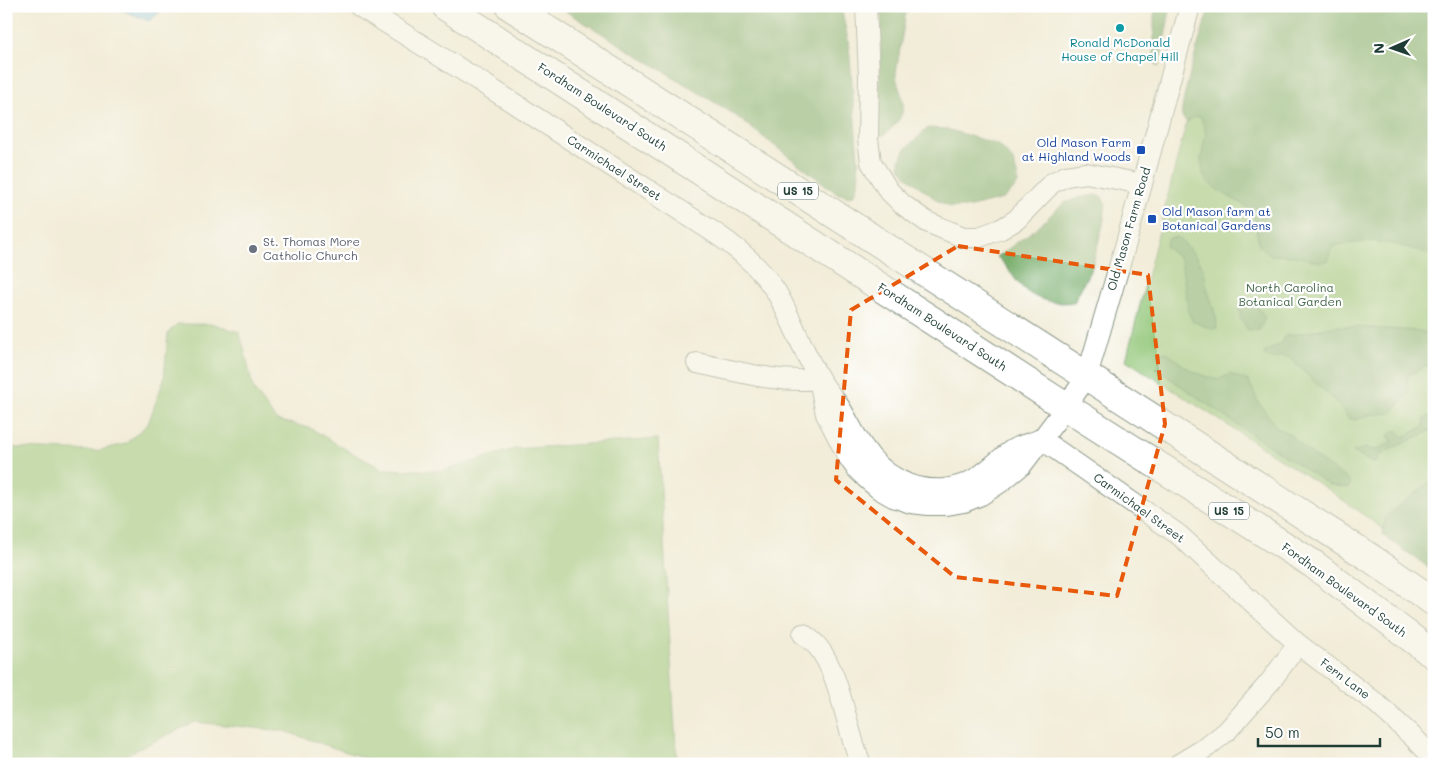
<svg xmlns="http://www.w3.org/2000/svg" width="1440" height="770" viewBox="0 0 1440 770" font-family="Mali,sans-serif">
<rect width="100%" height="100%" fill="#fff"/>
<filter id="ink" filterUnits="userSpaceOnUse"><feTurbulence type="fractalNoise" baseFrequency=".02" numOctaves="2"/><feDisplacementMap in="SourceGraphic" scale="10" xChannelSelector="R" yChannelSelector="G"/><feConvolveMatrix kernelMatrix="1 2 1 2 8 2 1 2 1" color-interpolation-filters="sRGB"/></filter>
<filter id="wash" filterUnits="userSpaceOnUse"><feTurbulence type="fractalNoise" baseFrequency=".0096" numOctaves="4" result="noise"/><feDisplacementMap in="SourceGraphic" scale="20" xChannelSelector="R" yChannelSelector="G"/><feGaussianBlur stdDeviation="1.12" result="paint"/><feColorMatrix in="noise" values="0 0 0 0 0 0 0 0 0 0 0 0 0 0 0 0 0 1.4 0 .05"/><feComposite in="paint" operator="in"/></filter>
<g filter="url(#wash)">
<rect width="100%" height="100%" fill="#f2edd9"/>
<!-- green -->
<g fill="#92c678" stroke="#588256">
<polygon points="1216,6 1434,6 1434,565 1330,491 1126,360"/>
<polygon points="177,324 214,324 239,332 244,348 253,388 276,420 310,428 352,453 383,469 443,471 514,449 658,439 677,764 382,764 284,731 195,722 106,764 6,764 6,446 18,448 96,451 125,444 148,424 164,379 168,333"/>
</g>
<!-- forest -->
<g fill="#75ab68" stroke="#4a744e">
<polygon points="557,6 838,6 842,11 849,45 858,158 859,181 855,194 850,197 836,193 732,113"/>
<path d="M882,6H907L896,73C897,92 913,106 894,126C889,131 886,135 879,137L876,132L875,124L879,90Z"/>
<polygon points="1155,6 1171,6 1159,67 1154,63 1154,16"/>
<path d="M1210,6H1434V255L1398,245L1372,241L1336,245L1330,251L1329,260L1321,262L1295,256L1272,255L1259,246L1255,220L1247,207L1218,190L1207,181L1203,174L1201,159L1206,133L1201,117H1193L1187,123C1186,121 1183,119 1182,117C1178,108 1205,21 1210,6Z"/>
<polygon points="928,128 947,129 999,145 1013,160 1018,178 1018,184 1014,189 1003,199 971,207 951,207 938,201 907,177 900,167 900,159 907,147"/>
<path d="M1095,195L1101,196L1106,204L1103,225L1092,267L1074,302C1055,305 1033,300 1020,285C1012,276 1007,265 997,257L1034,230L1064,203L1078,198Z"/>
<polygon points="1178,237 1197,258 1204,270 1206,284 1216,317 1217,328 1212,329 1192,321 1188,310 1181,260 1165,246 1169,238"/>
<polygon points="1250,303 1259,308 1265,319 1259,330 1248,330 1241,320 1239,306"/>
<polygon points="1337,326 1420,331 1434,336 1434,362 1407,376 1408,394 1392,413 1370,415 1356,420 1349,419 1336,402 1288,357 1283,356 1273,359 1264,355 1265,352 1282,343 1285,336"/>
<path d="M1167,352C1185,368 1195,374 1218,380L1230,374L1249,381L1258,402L1277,428L1288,433L1315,457L1348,480L1351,483L1348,488L1329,485L1239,426L1155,368L1160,367V353Z"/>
<polygon points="1432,415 1434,417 1434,429 1379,455 1377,462 1372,463 1353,452 1365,448 1376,450 1392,442 1388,435 1397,430 1403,437 1423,427 1425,419"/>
<polygon points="1434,479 1434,571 1382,535 1386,516"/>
</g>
<!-- water -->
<polygon fill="#70c1ec" stroke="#487f90" points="94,6 167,6 149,21 112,6"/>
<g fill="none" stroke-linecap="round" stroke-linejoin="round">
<!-- stream -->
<polyline stroke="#70c1ec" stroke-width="5" points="317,6 325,11"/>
</g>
</g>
<g filter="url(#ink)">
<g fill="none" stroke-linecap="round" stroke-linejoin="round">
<!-- minor casing -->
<g stroke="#889586" stroke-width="22">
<g id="minor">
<path d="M359,6L470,75L715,233C739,249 759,266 775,290C792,318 802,350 819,378C825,389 834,398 841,409C849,422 855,436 864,448C882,475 912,492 944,489C978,485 988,467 1012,450C1020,445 1032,443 1041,439"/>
<polyline points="866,6 869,77 868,139 871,162 888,190 902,204 927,222 963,237 979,237 1001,229 1016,220 1052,183 1066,176 1086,173 1142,184"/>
<path d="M697,363C737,371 778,384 819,379"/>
<polyline points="820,384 826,414 847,455 856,468 867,479 879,489 893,497 911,503 928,505 947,505 964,502 981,495 1001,482 1022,465 1066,407 1087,376 1126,243 1190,6"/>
<polyline points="1041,439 1179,535 1298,644 1376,703 1412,736 1434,758"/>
<path d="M803,634C808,638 814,642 818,647C841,676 846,729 861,764"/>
<polyline points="1179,764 1207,747 1227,731 1270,682 1298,644"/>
</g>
</g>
<!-- highway casing -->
<g stroke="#889586" stroke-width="30">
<g id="highway">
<polyline points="445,6 1066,407 1313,564 1434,655"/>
<polyline points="510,6 1372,559 1434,602"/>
</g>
</g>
<!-- minor -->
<use href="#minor" stroke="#fff" stroke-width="20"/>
<!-- highway -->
<use href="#highway" stroke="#fff" stroke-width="28"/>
</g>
</g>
<!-- marked area -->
<path d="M0 0H1440V770H0ZM958,246L1148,275L1165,424L1117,596L955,577L836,480L851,310Z" fill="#f2edd9" fill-opacity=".55" fill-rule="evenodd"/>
<path fill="none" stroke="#e8590c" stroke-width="4" stroke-dasharray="10 6" stroke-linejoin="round" d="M958,246L1148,275L1165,424L1117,596L955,577L836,480L851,310Z"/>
<!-- markers -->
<circle fill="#0f9aa8" stroke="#fff" stroke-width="2" cx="1120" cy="28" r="5"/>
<g fill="#1a4fb4" stroke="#fff" stroke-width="2">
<rect x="1136" y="145" width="10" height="10" rx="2.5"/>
<rect x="1147" y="214" width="10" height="10" rx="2.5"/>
</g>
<circle fill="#6b7280" stroke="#fff" stroke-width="2" cx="253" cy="249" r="5"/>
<g text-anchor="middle" stroke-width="4.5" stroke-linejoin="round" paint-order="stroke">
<!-- shield labels -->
<g fill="#fff" stroke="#627771" stroke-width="1">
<rect x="778" y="182.5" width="40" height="17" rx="4"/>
<rect x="1209" y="502.5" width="40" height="17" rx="4"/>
</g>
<g font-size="11" font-weight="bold" fill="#1f3d34">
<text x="798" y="195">US 15</text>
<text x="1229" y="515">US 15</text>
</g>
<!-- culture labels -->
<g font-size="12" fill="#0d838f" stroke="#fff">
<text x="1120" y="47">Ronald McDonald<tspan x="1120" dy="14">House of Chapel Hill</tspan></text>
</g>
<!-- street labels -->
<g font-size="12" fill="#1f3d34" stroke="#fff">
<text transform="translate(602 107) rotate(33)" y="4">Fordham Boulevard South</text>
<text transform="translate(614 168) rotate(33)" y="4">Carmichael Street</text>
<text transform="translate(1129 229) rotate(-74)" y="4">Old Mason Farm Road</text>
<text transform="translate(942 327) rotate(33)" y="4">Fordham Boulevard South</text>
<text transform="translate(1139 508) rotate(36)" y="4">Carmichael Street</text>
<text transform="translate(1344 590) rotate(36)" y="4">Fordham Boulevard South</text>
<text transform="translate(1345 679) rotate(37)" y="4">Fern Lane</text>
</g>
<!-- transit labels -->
<g font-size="12" fill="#164399" stroke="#fff" text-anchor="end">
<text x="1131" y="147">Old Mason Farm<tspan x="1131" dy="14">at Highland Woods</tspan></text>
<text x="1162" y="216" text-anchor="start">Old Mason farm at<tspan x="1162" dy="14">Botanical Gardens</tspan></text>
</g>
<!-- worship labels -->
<g font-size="12" fill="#5b616d" stroke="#fff" text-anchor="start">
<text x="263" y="246">St. Thomas More<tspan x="263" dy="14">Catholic Church</tspan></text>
</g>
<!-- park labels -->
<g font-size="12" fill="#426648" stroke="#fff">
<text x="1290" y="292">North Carolina<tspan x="1290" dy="14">Botanical Garden</tspan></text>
</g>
</g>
<!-- margin -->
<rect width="1440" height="770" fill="none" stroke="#fff" stroke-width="25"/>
<!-- north arrow -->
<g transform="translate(1392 48) rotate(268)" stroke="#ffffff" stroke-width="4" paint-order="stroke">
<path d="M0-4L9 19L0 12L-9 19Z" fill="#1f3d34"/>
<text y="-8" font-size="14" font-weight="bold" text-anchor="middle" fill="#1f3d34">N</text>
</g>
<!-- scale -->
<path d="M1258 738v8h122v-8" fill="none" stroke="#1f3d34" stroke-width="2.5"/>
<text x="1265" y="738" font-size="15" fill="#1f3d34" stroke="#ffffff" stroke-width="4" paint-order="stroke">50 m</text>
</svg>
